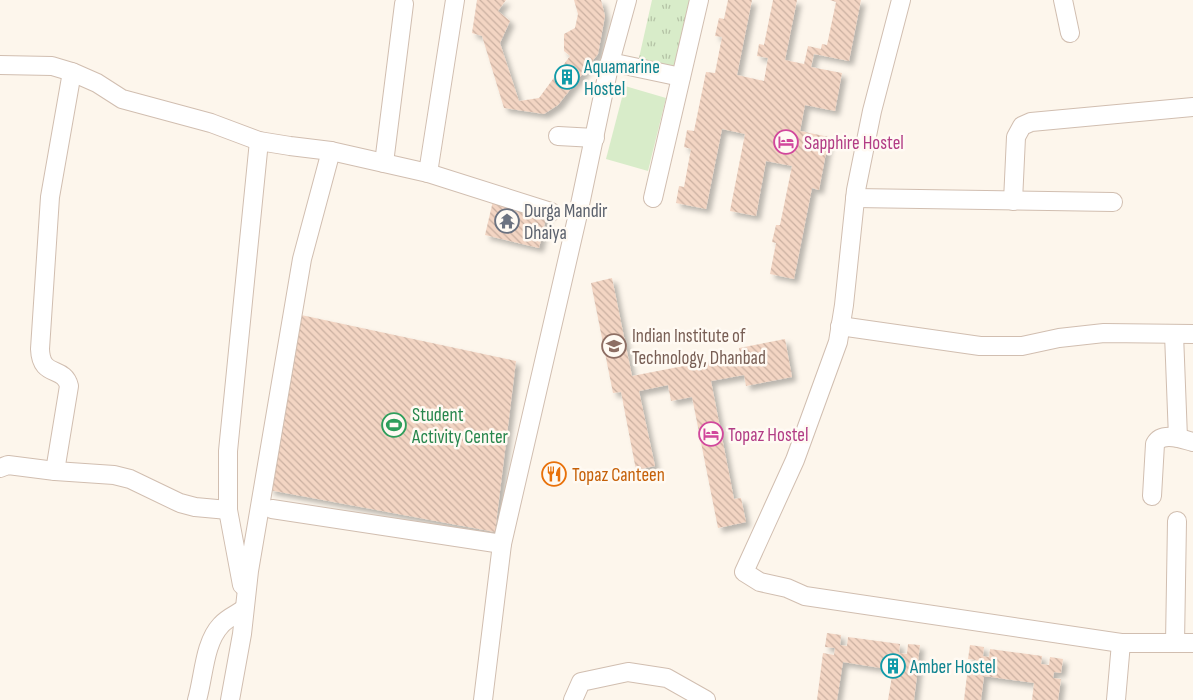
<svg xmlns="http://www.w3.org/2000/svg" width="1193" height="700" viewBox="0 0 1193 700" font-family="'Sofia Sans Condensed',sans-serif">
<defs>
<pattern id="park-tufts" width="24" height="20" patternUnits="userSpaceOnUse" patternTransform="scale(1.25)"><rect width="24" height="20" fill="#d8ecc9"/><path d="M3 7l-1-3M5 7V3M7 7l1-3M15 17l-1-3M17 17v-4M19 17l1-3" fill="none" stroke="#b4c2a5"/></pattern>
<pattern id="building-back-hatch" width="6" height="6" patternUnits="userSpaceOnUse" patternTransform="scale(1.25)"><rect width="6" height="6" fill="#f3d5c3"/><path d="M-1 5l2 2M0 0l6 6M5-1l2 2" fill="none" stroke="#cab0a1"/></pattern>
<filter id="shadow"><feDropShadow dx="4.5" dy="4.5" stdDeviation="2.5" flood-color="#0004"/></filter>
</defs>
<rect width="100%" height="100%" fill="#fdf6ec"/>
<!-- park -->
<polygon fill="url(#park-tufts)" points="652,0 691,0 675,68 639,58"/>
<!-- pitch -->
<polygon fill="#d8ecc9" points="625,86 666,98 648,171 606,159"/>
<!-- building -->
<g fill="url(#building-back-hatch)" filter="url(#shadow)">
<polygon points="477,0 506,0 498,11 510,21 500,43 519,101 539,98 570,56 564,51 564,34 575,28 578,14 574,0 601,0 605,16 598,54 558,105 544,114 504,108 482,36 472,33"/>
<polygon points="728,0 752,0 737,75 764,81 768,58 757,56 759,44 764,45 773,0 797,0 785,60 804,64 808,46 821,49 822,44 827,45 836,2 830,0 861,0 849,61 814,54 811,67 842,73 835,111 805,105 800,131 829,137 819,190 812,188 794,279 770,274 776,243 772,242 776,225 780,225 792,166 766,161 756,216 730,211 745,134 722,129 706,209 676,203 679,186 684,187 691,149 684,147 687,130 694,131 706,72 715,73 722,37 715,36 719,18 724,19"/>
<polygon points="493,201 547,214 539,248 485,235"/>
<polygon points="612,278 632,376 740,355 739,348 785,339 792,377 746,386 744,375 711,381 734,499 741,498 746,522 718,528 692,397 671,401 668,385 639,391 655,466 636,470 621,392 613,393 591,283"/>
<polygon points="301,315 516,361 495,532 269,490"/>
<polygon points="827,633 841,635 840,645 847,646 848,637 900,644 899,653 907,654 908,644 920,645 918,661 910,660 909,666 918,667 914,700 888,700 893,670 843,662 837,700 817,700 823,653 834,655 835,648 825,647"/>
<polygon points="970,645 984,647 983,656 989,657 990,649 1042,656 1041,664 1049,665 1050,657 1063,659 1061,673 1054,672 1053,678 1061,679 1058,700 1032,700 1034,683 984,676 981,700 964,700 968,667 975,668 976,660 968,659"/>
</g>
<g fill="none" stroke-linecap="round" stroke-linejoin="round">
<!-- street casing -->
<g stroke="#d1beb0" stroke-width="20">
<g id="street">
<polyline points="901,0 872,111 856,190 844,305 838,342 795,460 744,572 760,582 787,588 805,596 1121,643 1193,643"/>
<polyline points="1063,0 1070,33"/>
<polyline points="610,62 681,77"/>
<polyline points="0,65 52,66 72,72 97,83 122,99 211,123 259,141 290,146 331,151 428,173 551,212"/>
<polyline points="558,136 595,138"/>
<polyline points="384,163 404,4"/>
<polyline points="428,173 455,0"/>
<polyline points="653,198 699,0"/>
<polyline points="855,198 1113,202"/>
<polyline points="1013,201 1016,137 1022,126 1031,122 1193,107"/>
<polyline points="840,326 980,346 1022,346 1059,338 1104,333 1193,334"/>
<polyline points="1174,334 1178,438"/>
<polyline points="0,468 8,465 55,471 114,475 130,479 180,503 195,507 228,510"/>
<path d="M55,471L69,386C64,365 41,379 40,349L50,197L72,72"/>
<path d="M1152,496L1155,444C1162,431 1182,439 1193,442"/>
<polyline points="272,509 502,544"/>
<polyline points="242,585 228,510 228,451 259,141"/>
<polyline points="1175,643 1177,521"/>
<path d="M197,700C204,676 204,643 221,625C227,618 237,614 244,609"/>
<polyline points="230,700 242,634 249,571 302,259 331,151"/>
<polyline points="483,700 502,544 578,214 610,62 627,0"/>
<polyline points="573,700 581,682 628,672 667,678 706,700"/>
<polyline points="1116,700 1121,643"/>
</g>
</g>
<!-- street -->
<use href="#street" stroke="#fff" stroke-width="18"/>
</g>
<!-- icons -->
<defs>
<g id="building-ring" transform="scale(1.25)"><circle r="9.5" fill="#fffaf3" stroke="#0f9aa8" stroke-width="1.5"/><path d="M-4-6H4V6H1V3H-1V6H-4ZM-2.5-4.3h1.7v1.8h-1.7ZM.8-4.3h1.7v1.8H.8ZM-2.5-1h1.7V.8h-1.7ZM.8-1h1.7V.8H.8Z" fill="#0f9aa8"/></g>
<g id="hotel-ring" transform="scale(1.25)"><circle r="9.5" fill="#fffaf3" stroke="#d1479c" stroke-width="1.5"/><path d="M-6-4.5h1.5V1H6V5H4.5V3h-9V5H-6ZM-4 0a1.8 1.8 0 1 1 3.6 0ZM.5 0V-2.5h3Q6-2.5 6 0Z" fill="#d1479c"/></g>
<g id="temple-ring" transform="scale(1.25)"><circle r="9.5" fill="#fffaf3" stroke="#6b7280" stroke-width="1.5"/><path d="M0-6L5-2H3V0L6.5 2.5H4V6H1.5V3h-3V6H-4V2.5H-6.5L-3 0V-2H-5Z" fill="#6b7280"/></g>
<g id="university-ring" transform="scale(1.25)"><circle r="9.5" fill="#fffaf3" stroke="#8d6e63" stroke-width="1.5"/><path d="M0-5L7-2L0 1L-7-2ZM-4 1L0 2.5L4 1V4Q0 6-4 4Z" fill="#8d6e63"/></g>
<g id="stadium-ring" transform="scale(1.25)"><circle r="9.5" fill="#fffaf3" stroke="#2e9e5b" stroke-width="1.5"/><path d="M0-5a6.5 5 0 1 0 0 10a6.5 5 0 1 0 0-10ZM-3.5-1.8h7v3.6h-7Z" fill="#2e9e5b"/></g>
<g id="restaurant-ring" transform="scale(1.25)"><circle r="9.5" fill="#fffaf3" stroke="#e8710a" stroke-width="1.5"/><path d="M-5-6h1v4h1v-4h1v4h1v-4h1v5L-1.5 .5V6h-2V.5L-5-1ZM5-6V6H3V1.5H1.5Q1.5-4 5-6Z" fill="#e8710a"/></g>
</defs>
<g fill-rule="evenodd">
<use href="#building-ring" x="567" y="77"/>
<use href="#hotel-ring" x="786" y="142"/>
<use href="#temple-ring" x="507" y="221"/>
<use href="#university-ring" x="614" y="346"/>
<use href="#stadium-ring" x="394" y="425"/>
<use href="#hotel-ring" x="711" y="434"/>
<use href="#restaurant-ring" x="554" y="474"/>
<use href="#building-ring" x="893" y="666"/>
</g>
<g text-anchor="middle" stroke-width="5" stroke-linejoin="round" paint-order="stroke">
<!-- culture labels -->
<g font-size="19" fill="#0d838f" stroke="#fffaf3" text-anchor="start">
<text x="584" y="73">Aquamarine<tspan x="584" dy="22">Hostel</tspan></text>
<text x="910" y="673">Amber Hostel</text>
</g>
<!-- hotel labels -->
<g font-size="19" fill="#b23c85" stroke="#fffaf3" text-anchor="start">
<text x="804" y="149">Sapphire Hostel</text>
<text x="728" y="441">Topaz Hostel</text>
</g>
<!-- worship labels -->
<g font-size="19" fill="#5b616d" stroke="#fffaf3" text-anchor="start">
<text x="524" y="217">Durga Mandir<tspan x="524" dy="22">Dhaiya</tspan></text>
</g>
<!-- education labels -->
<g font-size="19" fill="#785e54" stroke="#fffaf3" text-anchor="start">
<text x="632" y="342">Indian Institute of<tspan x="632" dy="22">Technology, Dhanbad</tspan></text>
</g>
<!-- leisure labels -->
<g font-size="19" fill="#27864d" stroke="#fffaf3" text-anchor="start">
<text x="412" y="421">Student<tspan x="412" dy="22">Activity Center</tspan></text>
</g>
<!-- food labels -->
<g font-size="19" fill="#c56008" stroke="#fffaf3" text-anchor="start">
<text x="572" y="481">Topaz Canteen</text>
</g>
</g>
</svg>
